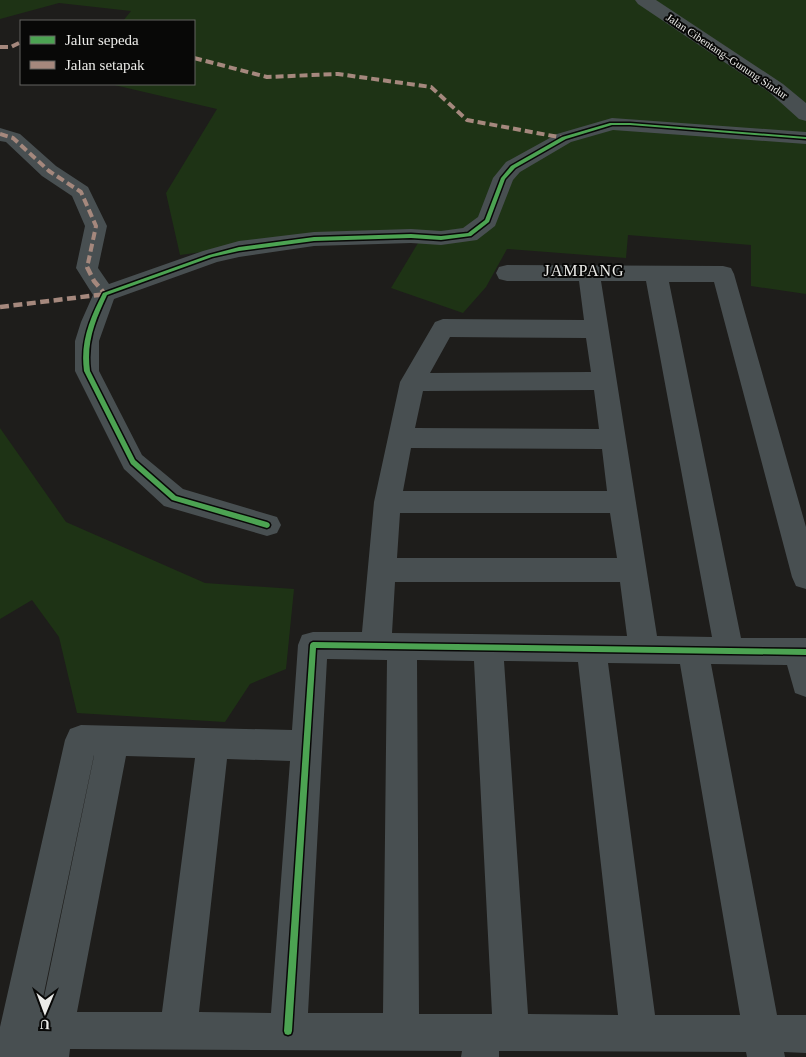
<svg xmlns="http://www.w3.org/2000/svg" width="806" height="1057" viewBox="0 0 806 1057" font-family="Georgia,serif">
<rect width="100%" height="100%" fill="#1e1d1b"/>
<!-- green -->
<g fill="#1e3315">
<polygon points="0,0 806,0 806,294 751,286 751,245 628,235 626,258 507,249 486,287 463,313 391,288 421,238 354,231 180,255 166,193 217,109 110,84 194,84 194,21 123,21 131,11 59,3 0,19"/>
<polygon points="0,428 66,522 205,583 294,589 286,669 250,684 225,722 77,713 59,637 32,600 0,619"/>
</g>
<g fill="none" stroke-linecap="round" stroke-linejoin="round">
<!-- minor -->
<g fill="#484f51" fill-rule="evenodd">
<polygon points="635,0 656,0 783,84 806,103 806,121 799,119 769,92 638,4"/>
<polygon points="612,118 806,132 806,144 613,130 571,142 520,172 513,180 495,226 477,240 441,245 411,243 314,246 239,257 217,262 114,299 99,341 99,371 142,455 183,489 277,517 281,525 277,533 267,536 164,506 124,469 75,371 75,341 81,322 93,295 76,268 85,226 72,196 42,176 6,142 0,141 0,128 20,134 56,166 88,187 107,226 98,268 109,284 203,251 239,241 314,232 411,229 441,231 463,228 478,217 493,178 506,162 557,134"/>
<path d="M507,265L723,266L731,268L734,274L806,527V589L796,586L792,577L714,282H669L741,638H806V697L795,693L787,665L711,664L777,1015H806V1053L784,1052L785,1057H747L746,1052L499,1051V1057H461L462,1051L70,1049L69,1057H31L33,1049L31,1057H0V1027L65,740L70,729L81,725L292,730L298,645L302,635L313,632H362L374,502L400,382L435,322L443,319L584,320L579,281H507L499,279L496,273L499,267ZM601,281H646L712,637L657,636ZM450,337L586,338L591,372L430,373ZM594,390L599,429L415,428L423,391ZM411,448L602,449L607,491H403ZM400,513H610L617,558H397ZM395,582H620L627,636L392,633ZM327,659L387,660L383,1013H308ZM417,660L474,661L492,1014H419ZM504,661L578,662L618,1015L528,1014ZM608,663L680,664L740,1015H655ZM94,756L41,1012H40L94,755ZM126,756L195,758L162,1012H77ZM227,759L290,761L271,1013L199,1012Z"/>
</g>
<!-- quiet-far1 -->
<g stroke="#a5887d" stroke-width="4" stroke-dasharray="8 4" stroke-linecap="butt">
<polyline points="0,47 11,47 21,42"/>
<polyline points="194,58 267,77 338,74 431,87 467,120 564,138"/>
<polyline points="0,134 13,138 49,171 81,192 96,226 87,268"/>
</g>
<!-- quiet -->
<g stroke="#a5887d" stroke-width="4.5" stroke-dasharray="9 4.5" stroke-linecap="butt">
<polyline points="87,267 94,281 105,294"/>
<polyline points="0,307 106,294"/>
</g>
<!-- cycleway casing -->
<g stroke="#080807" stroke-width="3">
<g id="cycleway">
<path d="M610,123H630L806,137V139L630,125H612L566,139L515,168L505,179L489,222L471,236L441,240L411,238L314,241L239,251L212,257L107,295C95,321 86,342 90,371L135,460L176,496L267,522L269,523L270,525L269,527L267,528L172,500L131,464L84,371C80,342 90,318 103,293L209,255L239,247L314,237L411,234L441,236L468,233L485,220L501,178L511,166L562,137Z"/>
<polygon points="313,642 806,649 806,655 316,648 292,1031 291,1034 288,1035 285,1034 284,1031 310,645 311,643"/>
</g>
</g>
<!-- cycleway -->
<use href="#cycleway" fill="#4ca352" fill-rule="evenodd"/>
</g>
<g text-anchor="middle" stroke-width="4" stroke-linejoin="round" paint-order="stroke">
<!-- far-street labels -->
<g font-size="11" fill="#ecece9" stroke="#080807">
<text transform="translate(727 56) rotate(34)" y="4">Jalan Cibentang–Gunung Sindur</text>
</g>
<!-- quarter labels -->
<g font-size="16" letter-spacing="1" fill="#ecece9" stroke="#080807">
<text x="584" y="276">JAMPANG</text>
</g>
</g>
<!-- legend -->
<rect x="20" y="20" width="175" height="65" fill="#080807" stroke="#636361"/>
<rect x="30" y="36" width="25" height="8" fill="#4ca352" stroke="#636361"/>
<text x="65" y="45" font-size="15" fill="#ecece9">Jalur sepeda</text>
<rect x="30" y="61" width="25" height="8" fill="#a5887d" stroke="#636361"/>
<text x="65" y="70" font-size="15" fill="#ecece9">Jalan setapak</text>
<!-- north arrow -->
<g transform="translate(45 1012) rotate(181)" stroke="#080807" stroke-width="4" paint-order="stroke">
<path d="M0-4L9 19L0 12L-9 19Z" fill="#ecece9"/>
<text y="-8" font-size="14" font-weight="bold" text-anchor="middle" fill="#ecece9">U</text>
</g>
</svg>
